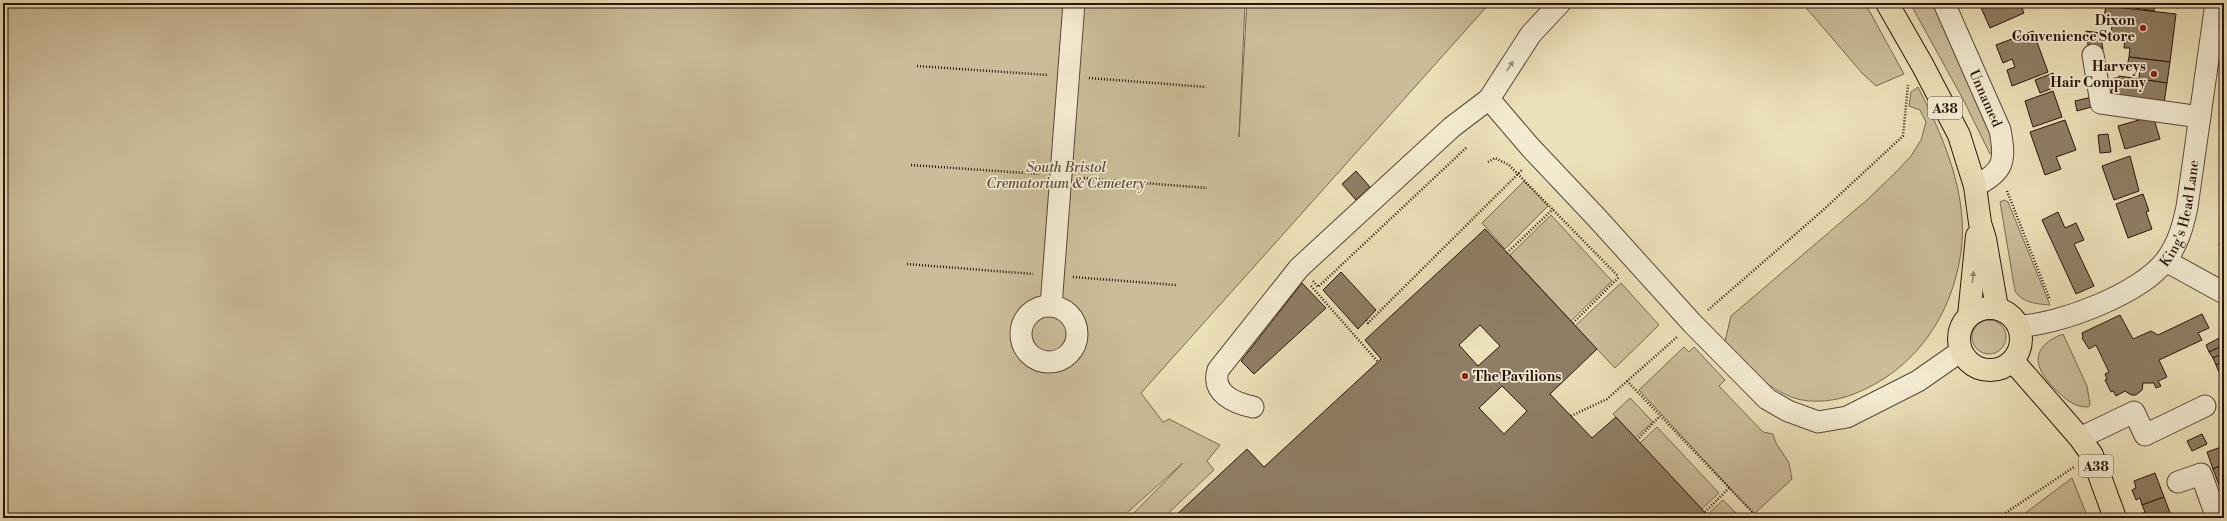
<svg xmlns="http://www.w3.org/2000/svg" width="2227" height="521" viewBox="0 0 2227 521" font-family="'Libre Bodoni',serif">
<rect width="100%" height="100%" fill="#ece0b8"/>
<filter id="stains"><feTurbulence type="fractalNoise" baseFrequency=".005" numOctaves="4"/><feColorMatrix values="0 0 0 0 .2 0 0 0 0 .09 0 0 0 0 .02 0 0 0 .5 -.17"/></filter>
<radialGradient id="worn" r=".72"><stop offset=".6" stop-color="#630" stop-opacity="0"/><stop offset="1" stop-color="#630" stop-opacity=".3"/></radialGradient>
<!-- green -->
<g fill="#cbbd9a" stroke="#7a6852">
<polygon points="3,3 1245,3 1239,137 1247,3 1490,3 1141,393 1163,422 1169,419 1220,445 1207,461 1214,470 1163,518 1129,518 1183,463 1121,518 3,518"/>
<polygon points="1802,3 1865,3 1904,74 1876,86 1862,73"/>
<polygon points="1910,3 1938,3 1992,127 1995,151 1990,154 1964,101"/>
<path d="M1918,87C1943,136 1969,195 1961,252C1952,316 1915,370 1854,394C1837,401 1812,404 1794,398C1768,389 1741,364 1725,341L1731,316L1868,199L1898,170L1911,156L1921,140L1926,122L1920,110L1909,106L1911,92Z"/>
<polygon points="1524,181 1548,206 1505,249 1482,223"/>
<path d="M2004,200L2008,202L2050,305C2037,304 2022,303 2015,291L2000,202Z"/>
<polygon points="1551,215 1612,281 1571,321 1510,255"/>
<polygon points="1621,283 1659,325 1615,368 1575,326"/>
<circle cx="1989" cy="337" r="17"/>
<path d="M2063,334L2087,386L2090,405L2088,407C2072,407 2065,398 2054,388C2032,366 2031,346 2063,334Z"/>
<polygon points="1684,347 1689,352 1694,347 1725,380 1719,386 1763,432 1773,434 1776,443 1789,463 1792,479 1754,514 1639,390"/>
<polygon points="1630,398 1653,422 1635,438 1613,414"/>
<polygon points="1657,427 1719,493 1702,509 1640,443"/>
<polygon points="2072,478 2088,518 2019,518 2024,514"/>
<polygon points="1723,500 1741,518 1710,518 1707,515"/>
</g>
<!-- building -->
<g fill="#8f7e64" stroke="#2a140a" fill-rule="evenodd">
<polygon points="1979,3 2020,3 2024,13 1990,28"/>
<polygon points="2116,3 2179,3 2178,8 2155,4 2154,11 2116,5"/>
<polygon points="2106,6 2176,14 2170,62 2129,57 2130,48 2124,48 2125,36 2111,34 2113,18 2104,16"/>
<polygon points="2033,31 2048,72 2012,86 2007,70 2015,67 2012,59 2003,63 1996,45"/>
<polygon points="2086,31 2100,33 2103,49 2089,52"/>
<polygon points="2129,57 2170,62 2167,83 2139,79 2140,69 2127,67"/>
<polygon points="2053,73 2058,86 2040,93 2035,80"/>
<polygon points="2119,76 2167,83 2164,103 2116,97 2116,95 2111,94 2114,78 2118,78"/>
<polygon points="2053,91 2062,117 2033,127 2025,101"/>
<polygon points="2092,97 2095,106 2077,111 2075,101"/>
<polygon points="2153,116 2160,139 2125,149 2118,126"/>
<polygon points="2065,120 2076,150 2056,157 2061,169 2045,175 2030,132"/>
<polygon points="2108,134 2111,152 2100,153 2098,135"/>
<polygon points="2130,156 2139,191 2114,200 2102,166"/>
<polygon points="1356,171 1370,187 1356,200 1342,184"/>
<polygon points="2143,194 2149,211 2146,212 2152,229 2128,238 2116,204"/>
<polygon points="2224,208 2224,228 2221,227"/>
<polygon points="2058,212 2065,228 2076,223 2084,240 2074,244 2094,286 2076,294 2042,220"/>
<polygon points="2221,227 2224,228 2224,247 2219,246"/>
<path d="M1485,229L1597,349L1550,394L1592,438L1616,417L1710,518H1616L1612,513L1606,518H1173L1247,449L1264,467L1381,359L1365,340ZM1480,325L1500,346L1478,366L1459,345ZM1502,386L1527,411L1504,434L1479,408Z"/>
<polygon points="1341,272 1376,310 1358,329 1323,290"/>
<polygon points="1302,283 1326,308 1254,374 1241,361"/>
<polygon points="2202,314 2209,328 2198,333 2202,340 2159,360 2167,377 2158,381 2161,386 2156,388 2154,383 2143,383 2142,390 2136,395 2131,395 2125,391 2116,396 2113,391 2111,392 2105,380 2107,379 2105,374 2109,372 2096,345 2089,349 2082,338 2083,337 2082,333 2120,315 2133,339 2151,331 2158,335"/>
<polygon points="2221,337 2224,345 2209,352 2206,345"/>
<polygon points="2224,345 2224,353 2213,358 2209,352"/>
<polygon points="2224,353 2224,361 2216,365 2213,358"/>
<polygon points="2224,361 2224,370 2219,372 2216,365"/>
<polygon points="2224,370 2224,378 2223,379 2219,372"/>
<polygon points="2202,434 2207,444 2192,451 2187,441"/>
<polygon points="2224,446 2224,464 2213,469 2207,452"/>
<polygon points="2224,464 2224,483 2219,485 2213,469"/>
<polygon points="2155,473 2164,497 2142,505 2140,498 2136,500 2132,490 2136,488 2134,481"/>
<polygon points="2224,483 2224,498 2219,485"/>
<polygon points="2164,497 2172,518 2143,518 2141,514 2145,512 2142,505"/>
</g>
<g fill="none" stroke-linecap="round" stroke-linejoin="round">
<!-- minor casing -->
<g stroke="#5a4736" stroke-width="23">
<g id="minor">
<path id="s1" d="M1944,3L2000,130C2006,161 2004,172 1975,186"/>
<polyline points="2093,55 2101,103 2200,117"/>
<polyline points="1489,99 1531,34 1560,3"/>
<polyline points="2166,261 2224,293"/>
<polyline points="1051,306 1074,3"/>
<circle cx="1049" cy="334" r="28"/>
<path id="s2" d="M2019,326C2059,325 2142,293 2166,260C2178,244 2183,226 2187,207L2216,3"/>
<path d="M1253,407C1234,403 1211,393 1218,370L1299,268L1452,127L1489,99L1530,147L1597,218L1692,323L1767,399L1788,411L1818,422L1847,417L1918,381L1961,351"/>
<polyline points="2080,438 2134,412 2145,435 2205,406"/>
<polyline points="2178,482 2201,474 2217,518"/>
</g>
</g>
<!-- highway casing -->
<g stroke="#2a140a" stroke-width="24">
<g id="highway">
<polyline points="1887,3 1923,66 1959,135 1975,186 1980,223 1985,239 1997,308"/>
<circle cx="1990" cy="339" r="31"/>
<polyline points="1969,316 1977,236"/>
<polyline points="2013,361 2080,438 2092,455 2115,518"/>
</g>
</g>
<!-- path -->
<g stroke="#2a140a" stroke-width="2.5" stroke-dasharray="1 2" stroke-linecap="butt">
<polyline points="917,66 1048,75"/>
<polyline points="1089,78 1206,87"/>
<polyline points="1488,162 1495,158 1509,165 1618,276"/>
<polyline points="911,165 1040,174"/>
<polyline points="1081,178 1207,188"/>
<polyline points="2007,191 2050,300"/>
<polyline points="1507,253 1553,209"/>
<polyline points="907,264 1033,274"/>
<polyline points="1073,277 1176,285"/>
<polyline points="1313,281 1318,287 1467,147"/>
<polyline points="1311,286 1378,362"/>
<polyline points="1708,310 1821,212 1903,136 1908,85"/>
<polyline points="1366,320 1368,323 1523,169"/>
<polyline points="1573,323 1619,277"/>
<polyline points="1627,381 1758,518"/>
<polyline points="1571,416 1607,399 1677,337"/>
<polyline points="1637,440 1660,416"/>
<polyline points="1705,512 1729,488"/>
<polyline points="3,515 4,518"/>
<polyline points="1998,518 2074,467"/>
</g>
<!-- minor -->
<use href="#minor" stroke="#f3ebd1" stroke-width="21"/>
<!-- highway -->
<use href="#highway" stroke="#ece0b8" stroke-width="22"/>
</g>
<!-- one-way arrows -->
<defs><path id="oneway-solid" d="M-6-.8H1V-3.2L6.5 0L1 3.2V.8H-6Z"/></defs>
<use fill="#998a77" href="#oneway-solid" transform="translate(1510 66) rotate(-57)"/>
<use fill="#95846a" href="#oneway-solid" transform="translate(1973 277) rotate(-84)"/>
<!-- markers -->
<g fill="#8f2418" stroke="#f3ebd1" stroke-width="1.5">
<circle cx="2143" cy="28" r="4"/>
<circle cx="2154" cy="74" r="4"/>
<circle cx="1465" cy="376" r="4"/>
</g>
<g text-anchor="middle" stroke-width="3.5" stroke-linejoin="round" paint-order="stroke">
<!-- shield labels -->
<g fill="#f3ebd1" stroke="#665446" stroke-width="1">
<rect x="1928" y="97" width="34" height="22" rx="3"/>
<rect x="2079" y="455" width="34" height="22" rx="3"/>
</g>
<g font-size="13" font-weight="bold" fill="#2a140a">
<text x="1945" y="113">A38</text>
<text x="2096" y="471">A38</text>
</g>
<!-- poi labels -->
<g font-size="14" font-weight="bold" fill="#2a140a" stroke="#f3ebd1" text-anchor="end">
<text x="2135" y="25">Dixon<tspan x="2135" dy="16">Convenience Store</tspan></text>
<text x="2146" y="71">Harveys<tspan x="2146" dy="16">Hair Company</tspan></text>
<text x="1473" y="381" text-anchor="start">The Pavilions</text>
</g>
<!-- street labels -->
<g font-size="14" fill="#2a140a" stroke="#f3ebd1">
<text dy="5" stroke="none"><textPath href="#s1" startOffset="104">Unnamed</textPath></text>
<text dy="5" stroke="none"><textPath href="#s2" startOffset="214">King's Head Lane</textPath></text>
</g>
<!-- park labels -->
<g font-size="14" font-style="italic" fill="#624f3c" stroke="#f3ebd1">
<text x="1066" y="172">South Bristol<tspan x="1066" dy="16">Crematorium &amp; Cemetery</tspan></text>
</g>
</g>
<!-- margin -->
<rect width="2227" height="521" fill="none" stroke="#ece0b8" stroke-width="16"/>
<rect x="4" y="4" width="2219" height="513" fill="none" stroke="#2a140a" stroke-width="2"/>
<rect x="8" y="8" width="2211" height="505" fill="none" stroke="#2a140a"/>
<rect width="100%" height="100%" filter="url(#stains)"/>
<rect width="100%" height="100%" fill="url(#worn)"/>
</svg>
